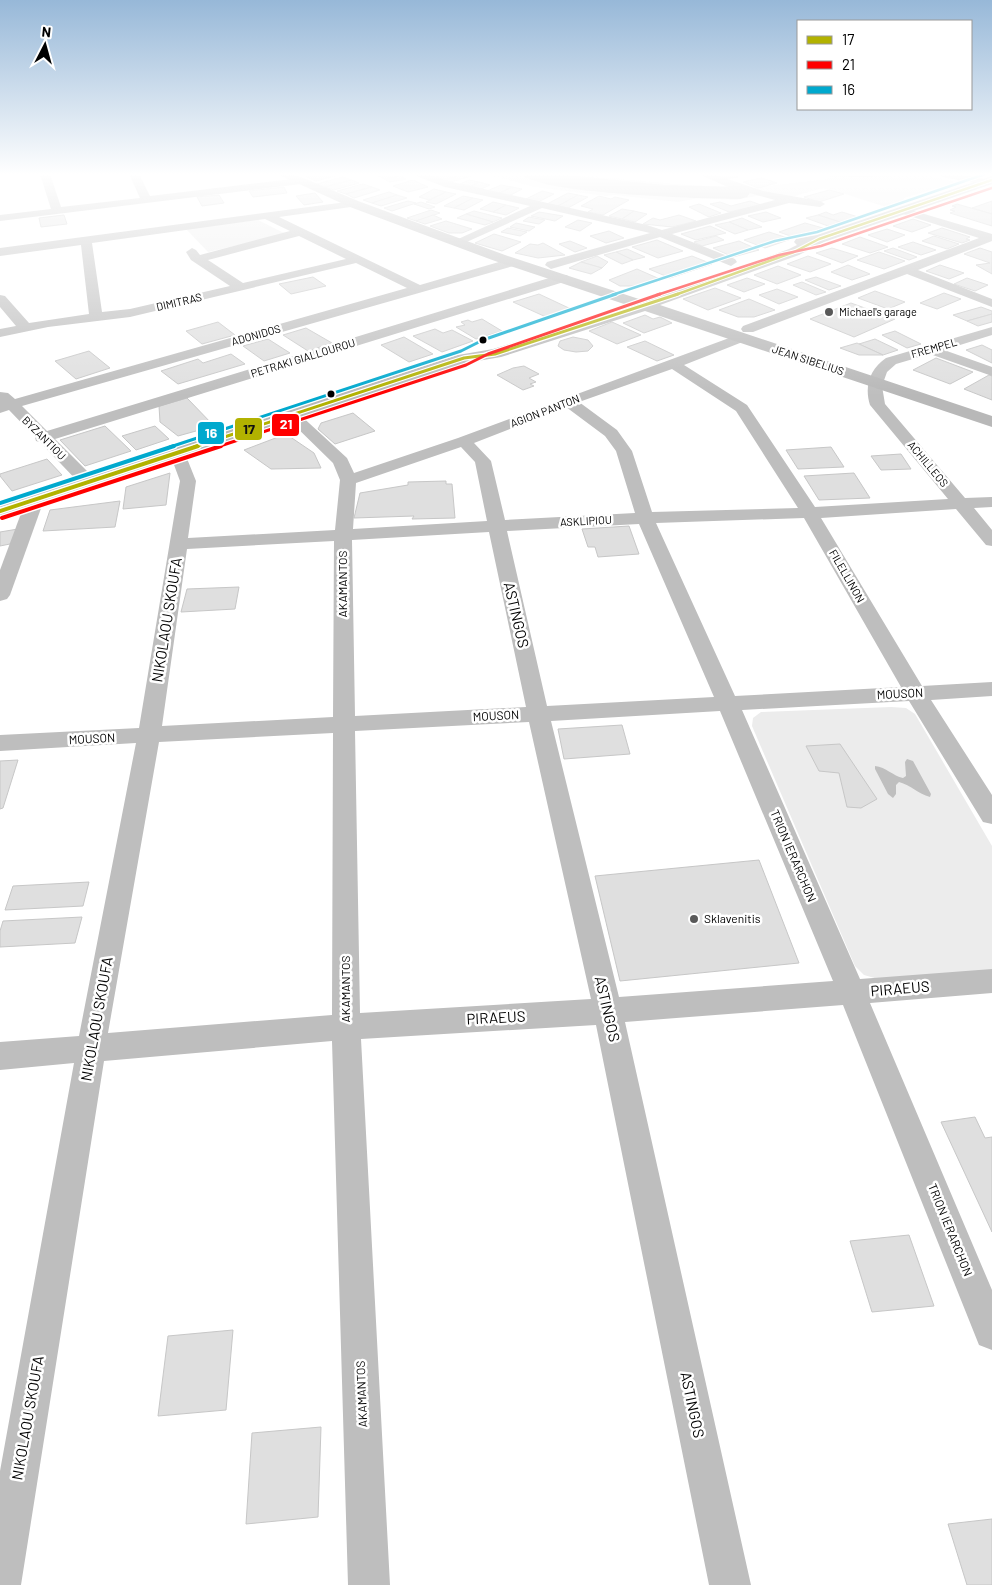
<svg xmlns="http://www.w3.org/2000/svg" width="992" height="1585" viewBox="0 0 992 1585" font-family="Barlow,sans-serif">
<rect width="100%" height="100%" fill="#fff"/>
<!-- green -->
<g fill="#ececec">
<polygon points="485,174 570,174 686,185 753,188 833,178 830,176 891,178 889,174 921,174 956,182 960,185 937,188 904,198 903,201 886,207 829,189 823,188 795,196 756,196 736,200 698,198 678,202 615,195 606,196 535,187"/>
<polygon points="258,220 286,234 208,252 186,229"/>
<polygon points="891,707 906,708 915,714 992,846 992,971 878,979 864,975 855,966 752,726 753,718 761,712"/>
</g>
<!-- water -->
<path fill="#bfbfbf" d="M907,759L913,761L931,794L930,797C918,794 911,785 899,782L896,785V794L893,798L888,794L875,769V766C886,767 893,776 903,778L906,776L905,762Z"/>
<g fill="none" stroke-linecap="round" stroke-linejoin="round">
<!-- river -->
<path fill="#bfbfbf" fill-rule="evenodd" d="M522,174H558L665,185L740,187L747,189L750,193L747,197L740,199C709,199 535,194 522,174Z"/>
</g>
<!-- building -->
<g fill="#dfdfdf" stroke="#c7c7c7">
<polygon points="305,174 342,174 316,181 303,175"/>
<polygon points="398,174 400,176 384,179 377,175"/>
<polygon points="446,174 459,174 461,175 444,180 436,177"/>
<polygon points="463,174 477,174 451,182 444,180"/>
<polygon points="712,174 733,174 738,177 721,179"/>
<polygon points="828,174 887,174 889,177 829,176"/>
<polygon points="400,176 406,179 390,182 384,179"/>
<polygon points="343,177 351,180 325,187 317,184"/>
<polygon points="762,178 777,183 758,188 743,182"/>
<polygon points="351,180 359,183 334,190 325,187"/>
<polygon points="413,180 428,187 408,192 393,186"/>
<polygon points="469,180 479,182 471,186 460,184"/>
<polygon points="479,182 490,185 481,189 471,186"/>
<polygon points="363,184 372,187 346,194 337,191"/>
<polygon points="501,185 512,187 498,194 487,191"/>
<polygon points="284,187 287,193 253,197 249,191"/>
<polygon points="372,187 380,190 354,198 346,194"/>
<polygon points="512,187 522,189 509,196 498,194"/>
<polygon points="434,189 446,192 429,200 419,197"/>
<polygon points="829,190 844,194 819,202 804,197"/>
<polygon points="542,191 554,194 538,202 526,199"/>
<polygon points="389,192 397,195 372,203 363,200"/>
<polygon points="446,192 456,194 436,204 426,202"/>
<polygon points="315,193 323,202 304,205 296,196"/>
<polygon points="568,193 578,195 558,206 547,204"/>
<polygon points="219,195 224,203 202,206 197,197"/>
<polygon points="397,195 407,198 381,206 372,203"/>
<polygon points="578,195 588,197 568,208 558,206"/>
<polygon points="463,196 473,198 454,208 444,206"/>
<polygon points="599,196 611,199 615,197 629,200 603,215 588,212 593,209 581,206"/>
<polygon points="473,198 483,200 464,210 454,208"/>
<polygon points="408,201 416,203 392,211 384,208"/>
<polygon points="750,201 761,205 729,212 710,204 720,202 731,206"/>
<polygon points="992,201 992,214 972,208"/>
<polygon points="421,202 435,207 429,209 414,204"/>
<polygon points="493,202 506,205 493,212 480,209"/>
<polygon points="699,204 721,213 709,217 689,207"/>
<polygon points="957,204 992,214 992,226 950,213 955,211 950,210 956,207 952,206"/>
<polygon points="506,205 519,208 506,215 493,212"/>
<polygon points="622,209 634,211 622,219 609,216"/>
<polygon points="431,210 440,213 416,221 407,218"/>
<polygon points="474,211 502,218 493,222 466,214"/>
<polygon points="634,211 647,214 635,222 622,219"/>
<polygon points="539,212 563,216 555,221 531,216"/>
<polygon points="766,212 781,218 763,222 748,216"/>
<polygon points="826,212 833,215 842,212 858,217 840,222 818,215"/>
<polygon points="466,214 493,222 485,225 457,218"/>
<polygon points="64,215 67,224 41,227 39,218"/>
<polygon points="433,215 442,219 425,224 416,221"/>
<polygon points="679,215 696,221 672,227 643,224 653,218 660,220"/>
<polygon points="818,215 840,222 828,226 806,218"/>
<polygon points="529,217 545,220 539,224 523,221"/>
<polygon points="742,218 762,227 748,230 729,222"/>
<polygon points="913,219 931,225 912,232 893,226"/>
<polygon points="578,220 592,223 580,231 565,227"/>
<polygon points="446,221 472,229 462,233 449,233 430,226"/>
<polygon points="729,222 748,230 735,234 715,225"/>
<polygon points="516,223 535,227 529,231 510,227"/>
<polygon points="805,223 823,228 796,238 779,232"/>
<polygon points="710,226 726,233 696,240 681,234"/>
<polygon points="508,228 527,232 520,236 501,232"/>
<polygon points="942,228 970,237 966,239 970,240 962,243 928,233"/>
<polygon points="887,229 905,235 887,242 868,235"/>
<polygon points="609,231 624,238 606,243 590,236"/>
<polygon points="769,232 791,239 765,248 744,240"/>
<polygon points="494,234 521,242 502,251 475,243"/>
<polygon points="716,236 724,240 702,246 694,242"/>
<polygon points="934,236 959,244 947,249 922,241"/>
<polygon points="860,237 888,247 870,253 842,244"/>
<polygon points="657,240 683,251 658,258 632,247"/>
<polygon points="570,241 587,248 575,252 559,244"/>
<polygon points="739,241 759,250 733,257 713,248"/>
<polygon points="913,242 936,250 921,255 898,247"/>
<polygon points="543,243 565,255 538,258 515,253 530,244 538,245"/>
<polygon points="832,248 858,256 842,263 816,253"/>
<polygon points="893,248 917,257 909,260 884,251"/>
<polygon points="980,248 992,252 992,274 976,265 990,263 964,254"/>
<polygon points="627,249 645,257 633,260 616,252"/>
<polygon points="616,252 633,260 622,264 604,255"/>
<polygon points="879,252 905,261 884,269 857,260"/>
<polygon points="597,256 608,262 602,268 581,262"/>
<polygon points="692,256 712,264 670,278 649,269"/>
<polygon points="808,256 831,264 810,272 787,264"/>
<polygon points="581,262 602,268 591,274 569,268"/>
<polygon points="848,265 870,274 852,280 831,272"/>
<polygon points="940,265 964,273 949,279 926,271"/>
<polygon points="778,266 801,275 777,284 754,275"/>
<polygon points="637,269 662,280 642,286 620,286 609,280"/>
<polygon points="313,277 326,286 291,294 279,284"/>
<polygon points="816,277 841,286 829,290 805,280"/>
<polygon points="747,278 765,284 744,292 727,285"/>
<polygon points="967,278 988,285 975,291 954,284"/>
<polygon points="802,282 826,292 816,295 793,285"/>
<polygon points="715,288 741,298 708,310 683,299"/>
<polygon points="777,289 798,297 779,304 759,295"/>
<polygon points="875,291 905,302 888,309 858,298"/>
<polygon points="944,293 961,299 937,309 920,303"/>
<polygon points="539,294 571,309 546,317 513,302"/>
<polygon points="749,299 775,310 754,317 738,317 719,310"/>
<polygon points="851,303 895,319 854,337 810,319"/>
<polygon points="981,307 992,311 992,314 967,321 953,315"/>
<polygon points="992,314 992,322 978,326 967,321"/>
<polygon points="645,315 653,319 660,317 672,323 644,333 623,323"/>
<polygon points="482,319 502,331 476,339 456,327 465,325 461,322 468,320 472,322"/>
<polygon points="218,322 235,335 202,344 186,331"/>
<polygon points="612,322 641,335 617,344 589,331"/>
<polygon points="306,328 332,343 308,351 283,335"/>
<polygon points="435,329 443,333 452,330 473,341 442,352 413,336"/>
<polygon points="895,331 921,344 907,348 882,335"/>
<polygon points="404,337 433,354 409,362 381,345"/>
<polygon points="573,337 588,340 593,346 588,351 576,352 564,350 558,346 560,341"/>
<polygon points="268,339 290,353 264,361 243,346"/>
<polygon points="875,339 898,350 883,355 859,344"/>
<polygon points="645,341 674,355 657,361 627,347"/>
<polygon points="857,343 859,344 883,355 859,355 840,348"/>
<polygon points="982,345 992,350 992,363 966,350"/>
<polygon points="89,351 110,368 76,379 55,361"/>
<polygon points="231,354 245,364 178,384 161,371 198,359 203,363"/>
<polygon points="936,358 973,372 950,384 913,370"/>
<polygon points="524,366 539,374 529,378 536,382 530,384 534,386 523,390 497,375 513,368"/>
<polygon points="989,375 992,376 992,400 964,389"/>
<polygon points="187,398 214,426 178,436 160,422 159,406"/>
<polygon points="353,413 375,431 335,444 318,429 321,423"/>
<polygon points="105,426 131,451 85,466 60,440"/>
<polygon points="155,426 169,439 136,450 122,436"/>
<polygon points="286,434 314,453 321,468 271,469 244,450"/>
<polygon points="831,447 844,467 798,469 786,450"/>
<polygon points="901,454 911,469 881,470 871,456"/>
<polygon points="47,459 62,475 12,491 0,476 0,474"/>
<polygon points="170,473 166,505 123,509 126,487"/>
<polygon points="854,473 870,498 819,500 804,476"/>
<polygon points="446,481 446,484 452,484 455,518 412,519 414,516 354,518 360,493 408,485 408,482"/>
<polygon points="120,501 115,527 43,531 50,510"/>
<polygon points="629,526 639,554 598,557 595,547 588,547 582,529"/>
<polygon points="18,529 15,543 0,546 0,532"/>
<polygon points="239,587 235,609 181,612 187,589"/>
<polygon points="622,725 630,754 564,759 558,729"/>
<polygon points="840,744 877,799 861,808 847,807 839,773 819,771 806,746"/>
<polygon points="18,760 3,808 0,809 0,761"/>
<polygon points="759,860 799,963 620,981 595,876"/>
<polygon points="89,882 83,906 5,910 13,886"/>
<polygon points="82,917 75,943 0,947 0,931 3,921"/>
<polygon points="975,1117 985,1138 992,1137 992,1232 941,1122"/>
<polygon points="909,1235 934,1306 872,1312 850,1241"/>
<polygon points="233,1330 226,1410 158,1416 168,1336"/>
<polygon points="321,1427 318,1517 246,1524 252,1433"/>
<polygon points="992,1519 992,1585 967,1585 948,1524"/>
</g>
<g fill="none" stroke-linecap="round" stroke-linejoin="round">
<!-- street -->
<g fill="#bebebe" fill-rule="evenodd">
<polygon points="40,174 50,174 61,207 140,198 129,174 139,174 150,196 301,178 306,181 301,184 0,221 0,215 51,209"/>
<polygon points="411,174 427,174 452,182 647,225 662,230 775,200 728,187 698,174 713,174 763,191 820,201 825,204 820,207 789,203 672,234 735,259 737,262 731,266 660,237 551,269 545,265 547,262 650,233 542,208 460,245 456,244 454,242 456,240 530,206 445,187"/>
<polygon points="937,174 960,174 989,180 990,182 985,185 942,177"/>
<path d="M354,201L358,202L359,204L358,206L279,217L420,285L513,258L519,262L517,265L22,406L47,431L559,275H567L569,278L567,281L55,439L95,479L97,483L95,487H83L40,442L36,441L35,437L9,410L0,413V392L8,393L15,399L407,288L356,263L130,317L48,327L0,337V329L16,326L0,307V295L5,296L29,323L89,314L81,245L0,256V248ZM265,219L290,231L200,255L196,250L192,248L186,252L191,260L230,286L130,309L102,312L92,243ZM299,236L346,259L243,283L208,260Z"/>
<polygon points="904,208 992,234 992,241 918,270 992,299 992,307 907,274 753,332 743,332 741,329 743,326 979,238 900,213 899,211"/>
<path d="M992,327V335L944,350L992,367V376L930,354L896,364L887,372L882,386L885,404L965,498L992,497V507L974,508L992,530V546L986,545L956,509L821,518L922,686L992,682V696L931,700L992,795V824L983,822L909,701L742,710L860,979L992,969V993L870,1003L992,1290V1350L979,1345L843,1005L625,1022L751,1585H709L596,1025L361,1039L390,1585H348L332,1041L104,1061L21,1585H0V1471L74,1063L0,1070V1042L79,1036L136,743L0,751V735L139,728L180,481L170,454L172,451H184L196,481L188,538L335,530L340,480L333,463L287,418L284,415L287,412H297L347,458L354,473L458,438L740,334L747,338L745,341L684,365L747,405L815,507L948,499L870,405C864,386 870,369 886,358ZM672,369L736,411L798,508L652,512L632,451L617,430L579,402ZM566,407L605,436L616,451L635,513L505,520L491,461L474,443ZM461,447L475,462L487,521L353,529L356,483ZM804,518L901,687L735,696L656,523ZM639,524L714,697L547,706L507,531ZM489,532L526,707L355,716L352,540ZM334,541L333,717L162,726L187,549ZM720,711L833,981L619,997L551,721ZM529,722L591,999L360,1013L355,731ZM333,733L332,1015L108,1033L159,742Z"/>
<polygon points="35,495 41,496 44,500 10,595 7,599 0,601 0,570 26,500 29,496"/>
</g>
<!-- secondary -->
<polygon fill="#b8b8b8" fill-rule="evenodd" points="277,174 294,174 358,201 505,255 645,301 789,249 797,245 794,242 796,239 817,235 992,176 992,184 824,242 799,255 660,305 992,416 992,427 645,311 501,357 466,363 0,517 0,504 458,355 493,349 630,306 495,261 350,207"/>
<!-- bus-1-far2 casing -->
<g stroke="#fff" stroke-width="4.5">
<polyline id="bus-1-far2" points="675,295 794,252 819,239 992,180"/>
</g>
<!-- bus-1-far1 casing -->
<g stroke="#fff" stroke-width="5.5">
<polyline id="bus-1-far1" points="194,447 464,358 495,354 678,294"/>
</g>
<!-- bus-1 casing -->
<g stroke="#fff" stroke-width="7">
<polyline id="bus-1" points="0,511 198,446"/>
</g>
<!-- bus-2-far2 casing -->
<g stroke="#fff" stroke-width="4.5">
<polyline id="bus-2-far2" points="657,295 779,255 821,246 992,188"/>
</g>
<!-- bus-2-far1 casing -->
<g stroke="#fff" stroke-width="5.5">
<polyline id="bus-2-far1" points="217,447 466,365 488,354 660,294"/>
</g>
<!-- bus-2 casing -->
<g stroke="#fff" stroke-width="7">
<polyline id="bus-2" points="2,518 221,446"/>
</g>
<!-- bus-3-far2 casing -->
<g stroke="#fff" stroke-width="4.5">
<polyline id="bus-3-far2" points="612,295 775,241 817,232 985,174"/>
</g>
<!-- bus-3-far1 casing -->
<g stroke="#fff" stroke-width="5.5">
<polyline id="bus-3-far1" points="170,447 461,351 483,340 616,294"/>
</g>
<!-- bus-3 casing -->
<g stroke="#fff" stroke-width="7">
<polyline id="bus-3" points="0,503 174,446"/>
</g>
<!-- bus-1-far2 -->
<use href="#bus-1-far2" stroke="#b2b200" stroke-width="2.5"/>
<!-- bus-1-far1 -->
<use href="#bus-1-far1" stroke="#b2b200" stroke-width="3"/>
<!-- bus-1 -->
<use href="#bus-1" stroke="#b2b200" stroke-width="4"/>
<!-- bus-2-far2 -->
<use href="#bus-2-far2" stroke="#f00" stroke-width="2.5"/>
<!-- bus-2-far1 -->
<use href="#bus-2-far1" stroke="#f00" stroke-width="3"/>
<!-- bus-2 -->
<use href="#bus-2" stroke="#f00" stroke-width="4"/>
<!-- bus-3-far2 -->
<use href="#bus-3-far2" stroke="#00a9ce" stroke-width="2.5"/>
<!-- bus-3-far1 -->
<use href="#bus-3-far1" stroke="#00a9ce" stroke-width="3"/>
<!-- bus-3 -->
<use href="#bus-3" stroke="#00a9ce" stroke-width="4"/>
</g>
<!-- sky -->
<linearGradient id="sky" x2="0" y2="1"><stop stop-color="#97b8d8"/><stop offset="0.44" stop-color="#fff"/><stop offset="1" stop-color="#fff" stop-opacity="0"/></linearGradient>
<rect width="992" height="396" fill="url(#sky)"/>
<!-- markers -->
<g fill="#595959" stroke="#fff" stroke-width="2">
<circle cx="829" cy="312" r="5"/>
<circle cx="694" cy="919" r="5"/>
</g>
<g fill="#000" stroke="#fff" stroke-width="2">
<circle cx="483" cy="340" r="4.5"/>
<circle cx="331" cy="394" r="4.5"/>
</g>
<g text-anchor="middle" stroke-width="5" stroke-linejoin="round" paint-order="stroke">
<!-- far-street labels -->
<g font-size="11" fill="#000" stroke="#fff">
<text transform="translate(179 302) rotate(-13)" y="4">DIMITRAS</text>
<text transform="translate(256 335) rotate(-16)" y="4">ADONIDOS</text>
<text transform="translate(934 348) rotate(-16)" y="4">FREMPEL</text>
<text transform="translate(303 358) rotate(-17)" y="4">PETRAKI GIALLOUROU</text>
<text transform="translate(808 360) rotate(18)" y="4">JEAN SIBELIUS</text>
<text transform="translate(545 411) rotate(-21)" y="4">AGION PANTON</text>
<text transform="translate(44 438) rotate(45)" y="4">BYZANTIOU</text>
<text transform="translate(928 464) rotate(50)" y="4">ACHILLEOS</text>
<text transform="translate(586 521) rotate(-3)" y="4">ASKLIPIOU</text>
<text transform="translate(847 576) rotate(60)" y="4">FILELLINON</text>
</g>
<!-- far-poi labels -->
<g font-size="11" fill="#000" stroke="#fff" text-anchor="start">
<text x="839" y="316">Michael's garage</text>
</g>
<!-- street labels -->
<g font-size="12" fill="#000" stroke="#fff">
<text transform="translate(343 584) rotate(-90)" y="4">AKAMANTOS</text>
<text transform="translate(900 694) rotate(-3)" y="4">MOUSON</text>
<text transform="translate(496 716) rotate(-3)" y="4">MOUSON</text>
<text transform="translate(92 739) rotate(-3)" y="4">MOUSON</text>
<text transform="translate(793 856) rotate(67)" y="4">TRION IERARCHON</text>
<text transform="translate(346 989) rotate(-90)" y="4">AKAMANTOS</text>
<text transform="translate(950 1230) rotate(68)" y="4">TRION IERARCHON</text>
<text transform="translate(362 1394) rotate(-92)" y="4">AKAMANTOS</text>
</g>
<!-- poi labels -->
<g font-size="12" fill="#000" stroke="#fff" text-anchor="start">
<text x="704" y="923">Sklavenitis</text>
</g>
<!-- near-street labels -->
<g font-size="15" fill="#000" stroke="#fff">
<text transform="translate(516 615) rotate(77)" y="5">ASTINGOS</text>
<text transform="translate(167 620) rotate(-81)" y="5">NIKOLAOU SKOUFA</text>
<text transform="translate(900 989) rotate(-5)" y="5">PIRAEUS</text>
<text transform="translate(607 1009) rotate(77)" y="5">ASTINGOS</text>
<text transform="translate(496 1018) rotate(-3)" y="5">PIRAEUS</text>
<text transform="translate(97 1019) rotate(-80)" y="5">NIKOLAOU SKOUFA</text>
<text transform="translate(692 1405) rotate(78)" y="5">ASTINGOS</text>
<text transform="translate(28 1418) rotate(-80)" y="5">NIKOLAOU SKOUFA</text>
</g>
</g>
<g stroke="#fff" stroke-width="2">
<rect x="271" y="413" width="29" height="24" rx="5" fill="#f00"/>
<rect x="234" y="417" width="29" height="24" rx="5" fill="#b2b200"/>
<rect x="197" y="421" width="28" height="24" rx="5" fill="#00a9ce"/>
</g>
<g font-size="14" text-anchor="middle" font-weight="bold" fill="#fff">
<text x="286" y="429">21</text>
<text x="211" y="438">16</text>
</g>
<g font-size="14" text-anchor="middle" font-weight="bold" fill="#111">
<text x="249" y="434">17</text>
</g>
<!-- legend -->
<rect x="797" y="20" width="175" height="90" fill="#ffffff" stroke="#999999"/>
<rect x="807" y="36" width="25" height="8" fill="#b2b200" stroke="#999999"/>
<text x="842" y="45" font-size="15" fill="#000000">17</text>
<rect x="807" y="61" width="25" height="8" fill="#ff0000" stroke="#999999"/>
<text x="842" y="70" font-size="15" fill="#000000">21</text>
<rect x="807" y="86" width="25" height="8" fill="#00a9ce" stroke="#999999"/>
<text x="842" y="95" font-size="15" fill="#000000">16</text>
<!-- north arrow -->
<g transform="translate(45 45) rotate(6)" stroke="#ffffff" stroke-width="4" paint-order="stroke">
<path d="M0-4L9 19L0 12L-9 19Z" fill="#000000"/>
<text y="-8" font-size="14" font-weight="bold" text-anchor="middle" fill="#000000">N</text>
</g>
</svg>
